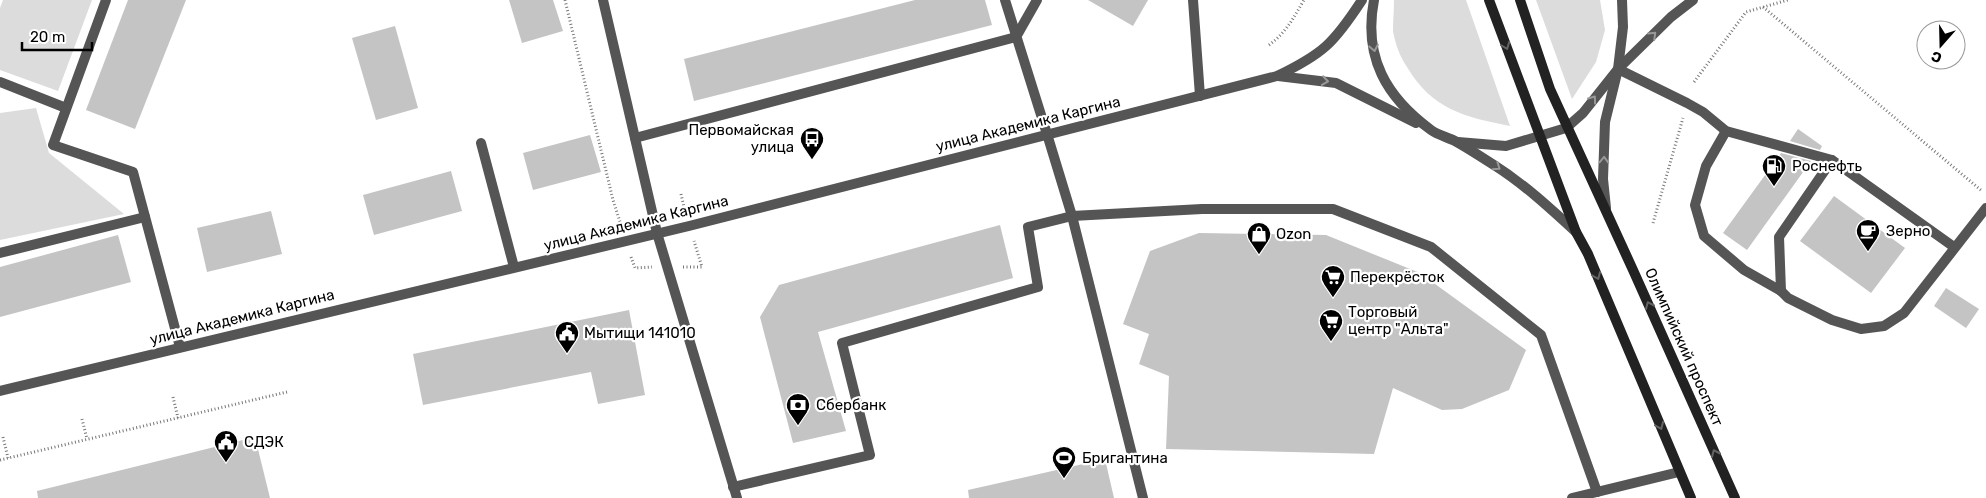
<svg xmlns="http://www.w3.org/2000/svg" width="1986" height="498" viewBox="0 0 1986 498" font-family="Rubik,sans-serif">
<rect width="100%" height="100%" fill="#fff"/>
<!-- green -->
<g fill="#dcdcdc">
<polygon points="3,0 92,0 58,91 0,70 0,8"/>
<path d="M1394,0H1466L1510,126C1464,117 1432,109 1407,67C1400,57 1395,43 1393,31C1393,21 1394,10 1394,0Z"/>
<polygon points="1536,0 1600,0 1605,30 1596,62 1572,99"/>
<polygon points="36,108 49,153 124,214 0,240 0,113"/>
</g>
<!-- building -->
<g fill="#c4c4c4">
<polygon points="128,0 186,0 135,129 86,110"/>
<polygon points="509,0 553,0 563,31 522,43"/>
<polygon points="915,0 985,0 992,25 694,101 684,59"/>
<polygon points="1088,0 1148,0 1133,26"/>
<polygon points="395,26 418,108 376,120 352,38"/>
<polygon points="1798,129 1822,146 1820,150 1790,141"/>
<polygon points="590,135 601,172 533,190 523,153"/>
<polygon points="1781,153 1811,161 1747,250 1723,233"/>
<polygon points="451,171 462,211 374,235 363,195"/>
<polygon points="1834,196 1905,248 1871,293 1800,241"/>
<polygon points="271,211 282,254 207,272 197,228"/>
<polygon points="1000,225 1013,278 818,332 846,431 793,443 760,317 779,285"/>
<polygon points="1199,233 1326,235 1420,273 1526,350 1509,390 1462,409 1442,410 1393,388 1374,454 1166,449 1169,376 1139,364 1149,334 1123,324 1150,251"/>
<polygon points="118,235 131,282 0,317 0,267"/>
<polygon points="1946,288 1979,309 1966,328 1934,306"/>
<polygon points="629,310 645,395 598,404 591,372 423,405 413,354"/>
<polygon points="255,437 270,498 38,498 37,491"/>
<polygon points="1105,459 1114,498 969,498 968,490"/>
</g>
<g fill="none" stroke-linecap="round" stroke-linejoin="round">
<!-- path -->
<g stroke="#777" stroke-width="3" stroke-dasharray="1 2.5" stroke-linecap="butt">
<polyline points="565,0 613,200 621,225"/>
<polyline points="1763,7 1982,191"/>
<path d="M1269,45C1286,33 1294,17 1304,0"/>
<polyline points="1694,82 1746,12 1788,0"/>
<polyline points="681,194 685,211"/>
<polyline points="1653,223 1683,118"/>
<polyline points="631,257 635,268 652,267"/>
<polyline points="683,267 702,267 694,241"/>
<polyline points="173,397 178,418"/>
<polyline points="82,419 87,439"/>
<polyline points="3,437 8,458"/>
<polyline points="0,460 287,392"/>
</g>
<!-- service -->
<g stroke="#555" stroke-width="10">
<polyline points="106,0 53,145 133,172 180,347"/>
<polyline points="1193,0 1200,96"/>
<polyline points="1618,69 1687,103 1703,112 1726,131 1832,160 1954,247"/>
<polyline points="0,82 66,108"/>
<polyline points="1726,131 1706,166 1695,205 1704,236 1744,270 1781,291 1788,298 1832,320 1861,329 1884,326 1904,313 1986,208"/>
<polyline points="1047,134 1072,216 1143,498"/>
<polyline points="635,138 1016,37 1037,0"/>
<polyline points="481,143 514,267"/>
<polyline points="0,253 145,217"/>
<polyline points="1781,291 1779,237 1832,160"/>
<polyline points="733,487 870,455 842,343 1038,287 1028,227 1072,216 1202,209 1333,209 1431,247 1541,335 1597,492"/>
</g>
<!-- minor -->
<g stroke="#555" stroke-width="10">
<polyline points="603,0 657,233"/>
<polyline points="1005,0 1047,134"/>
<polyline points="1572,498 1679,472"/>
</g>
<!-- tertiary -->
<g stroke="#555" stroke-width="10">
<path d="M1374,0C1363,57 1386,97 1431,130C1438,135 1447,137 1455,141C1468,148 1481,157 1494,165C1524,184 1550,208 1576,232"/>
<polyline points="1278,76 1336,83 1416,123"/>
<polyline points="1458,142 1506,146 1566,128 1583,113 1618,69 1671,17 1693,0"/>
<polyline points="1606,208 1603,179 1605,122 1618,69 1623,27 1622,0"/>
<polyline points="657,233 737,498"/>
<path d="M0,391L689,226L1277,76C1323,54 1334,43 1362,0"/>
</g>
<!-- secondary -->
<g stroke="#222" stroke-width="10">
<polyline points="1489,0 1576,232 1588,254 1691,498"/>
<polyline points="1520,0 1550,89 1633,270 1735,498"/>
</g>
</g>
<!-- one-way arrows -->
<defs><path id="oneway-chevron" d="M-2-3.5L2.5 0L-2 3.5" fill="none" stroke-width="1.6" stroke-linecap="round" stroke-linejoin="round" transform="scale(1.25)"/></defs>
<g stroke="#999">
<use href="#oneway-chevron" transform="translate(1653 35) rotate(-44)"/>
<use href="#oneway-chevron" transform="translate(1374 48) rotate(79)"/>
<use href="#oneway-chevron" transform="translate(1325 81) rotate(8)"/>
<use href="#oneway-chevron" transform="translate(1593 99) rotate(-54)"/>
<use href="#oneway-chevron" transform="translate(1604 160) rotate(-88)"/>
<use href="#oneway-chevron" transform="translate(1497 167) rotate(34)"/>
</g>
<g stroke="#646464">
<use href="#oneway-chevron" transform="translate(1506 46) rotate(69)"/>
<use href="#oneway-chevron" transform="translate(1597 276) rotate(67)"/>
<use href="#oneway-chevron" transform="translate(1649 305) rotate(-114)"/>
<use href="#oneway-chevron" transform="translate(1660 426) rotate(67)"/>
<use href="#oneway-chevron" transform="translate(1715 453) rotate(-114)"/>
</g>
<!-- icons -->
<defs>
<g id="bus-pin" transform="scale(1.25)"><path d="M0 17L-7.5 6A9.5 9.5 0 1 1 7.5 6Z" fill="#000" stroke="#fff"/><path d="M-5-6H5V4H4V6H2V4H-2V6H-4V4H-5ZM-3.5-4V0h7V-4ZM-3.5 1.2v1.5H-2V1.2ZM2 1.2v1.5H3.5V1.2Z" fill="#fff"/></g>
<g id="fuel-pin" transform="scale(1.25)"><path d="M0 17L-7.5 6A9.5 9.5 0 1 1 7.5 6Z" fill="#000" stroke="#fff"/><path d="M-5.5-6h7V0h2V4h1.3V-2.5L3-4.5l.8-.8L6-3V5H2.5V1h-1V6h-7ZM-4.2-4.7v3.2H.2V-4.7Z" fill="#fff"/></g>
<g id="cafe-pin" transform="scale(1.25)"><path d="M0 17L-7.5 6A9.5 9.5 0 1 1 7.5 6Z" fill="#000" stroke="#fff"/><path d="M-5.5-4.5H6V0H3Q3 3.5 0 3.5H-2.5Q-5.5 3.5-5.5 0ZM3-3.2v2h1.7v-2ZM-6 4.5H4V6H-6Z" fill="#fff"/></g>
<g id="shop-pin" transform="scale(1.25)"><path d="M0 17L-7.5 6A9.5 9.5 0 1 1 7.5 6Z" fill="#000" stroke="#fff"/><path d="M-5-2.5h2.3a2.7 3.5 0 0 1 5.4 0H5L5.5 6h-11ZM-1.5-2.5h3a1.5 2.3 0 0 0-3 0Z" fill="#fff"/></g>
<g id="supermarket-pin" transform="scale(1.25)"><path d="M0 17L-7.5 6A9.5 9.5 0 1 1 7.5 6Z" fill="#000" stroke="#fff"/><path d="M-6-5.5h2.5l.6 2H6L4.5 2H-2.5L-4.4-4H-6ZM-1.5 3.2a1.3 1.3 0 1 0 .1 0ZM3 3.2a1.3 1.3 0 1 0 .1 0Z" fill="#fff"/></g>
<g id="civic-pin" transform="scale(1.25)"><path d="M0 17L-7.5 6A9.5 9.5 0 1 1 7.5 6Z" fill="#000" stroke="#fff"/><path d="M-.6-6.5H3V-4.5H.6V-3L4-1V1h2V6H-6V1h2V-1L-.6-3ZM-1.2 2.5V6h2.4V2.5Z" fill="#fff"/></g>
<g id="bank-pin" transform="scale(1.25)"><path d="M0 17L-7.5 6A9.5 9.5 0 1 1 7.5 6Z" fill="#000" stroke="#fff"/><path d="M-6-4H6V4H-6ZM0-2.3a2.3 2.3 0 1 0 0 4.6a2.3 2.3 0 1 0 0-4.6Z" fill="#fff"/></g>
<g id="stadium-pin" transform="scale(1.25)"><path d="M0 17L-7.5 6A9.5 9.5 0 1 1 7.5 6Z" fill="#000" stroke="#fff"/><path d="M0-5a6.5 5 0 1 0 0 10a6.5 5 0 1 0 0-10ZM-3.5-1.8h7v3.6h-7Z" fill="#fff"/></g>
</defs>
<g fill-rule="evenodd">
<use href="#bus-pin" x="812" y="139"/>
<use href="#fuel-pin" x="1774" y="166"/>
<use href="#cafe-pin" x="1868" y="231"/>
<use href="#shop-pin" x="1259" y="234"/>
<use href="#supermarket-pin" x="1333" y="277"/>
<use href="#supermarket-pin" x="1331" y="321"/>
<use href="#civic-pin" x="567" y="333"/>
<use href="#bank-pin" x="798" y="405"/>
<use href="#civic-pin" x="226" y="442"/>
<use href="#stadium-pin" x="1064" y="458"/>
</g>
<g text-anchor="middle" stroke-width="4.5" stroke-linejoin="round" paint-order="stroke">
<!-- street labels -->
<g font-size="15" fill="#000" stroke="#fff">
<text transform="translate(1028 124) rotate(-14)" y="5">улица Академика Каргина</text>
<text transform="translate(636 223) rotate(-14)" y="5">улица Академика Каргина</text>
<text transform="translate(242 317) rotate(-14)" y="5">улица Академика Каргина</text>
<text transform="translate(1684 347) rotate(66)" y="5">Олимпийский проспект</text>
</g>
<!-- poi labels -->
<g font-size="15" fill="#000" stroke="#fff" text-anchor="start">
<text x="794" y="135" text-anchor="end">Первомайская<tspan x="794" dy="17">улица</tspan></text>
<text x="1792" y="171">Роснефть</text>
<text x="1886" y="236">Зерно</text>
<text x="1276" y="239">Ozon</text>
<text x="1350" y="282">Перекрёсток</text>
<text x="1348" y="317">Торговый<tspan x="1348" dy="17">центр "Альта"</tspan></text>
<text x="584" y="338">Мытищи 141010</text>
<text x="816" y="410">Сбербанк</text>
<text x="244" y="447">СДЭК</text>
<text x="1082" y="463">Бригантина</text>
</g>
</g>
<!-- north arrow -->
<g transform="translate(1941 45) rotate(200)"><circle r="24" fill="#ffffff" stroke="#999999"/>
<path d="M0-4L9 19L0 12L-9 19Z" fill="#000000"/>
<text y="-8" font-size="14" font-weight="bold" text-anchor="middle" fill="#000000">С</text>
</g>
<!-- scale -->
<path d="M22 42v8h70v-8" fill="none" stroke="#000000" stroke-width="2.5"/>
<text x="30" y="42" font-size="15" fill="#000000" stroke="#ffffff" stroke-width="4" paint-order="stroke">20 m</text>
</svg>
